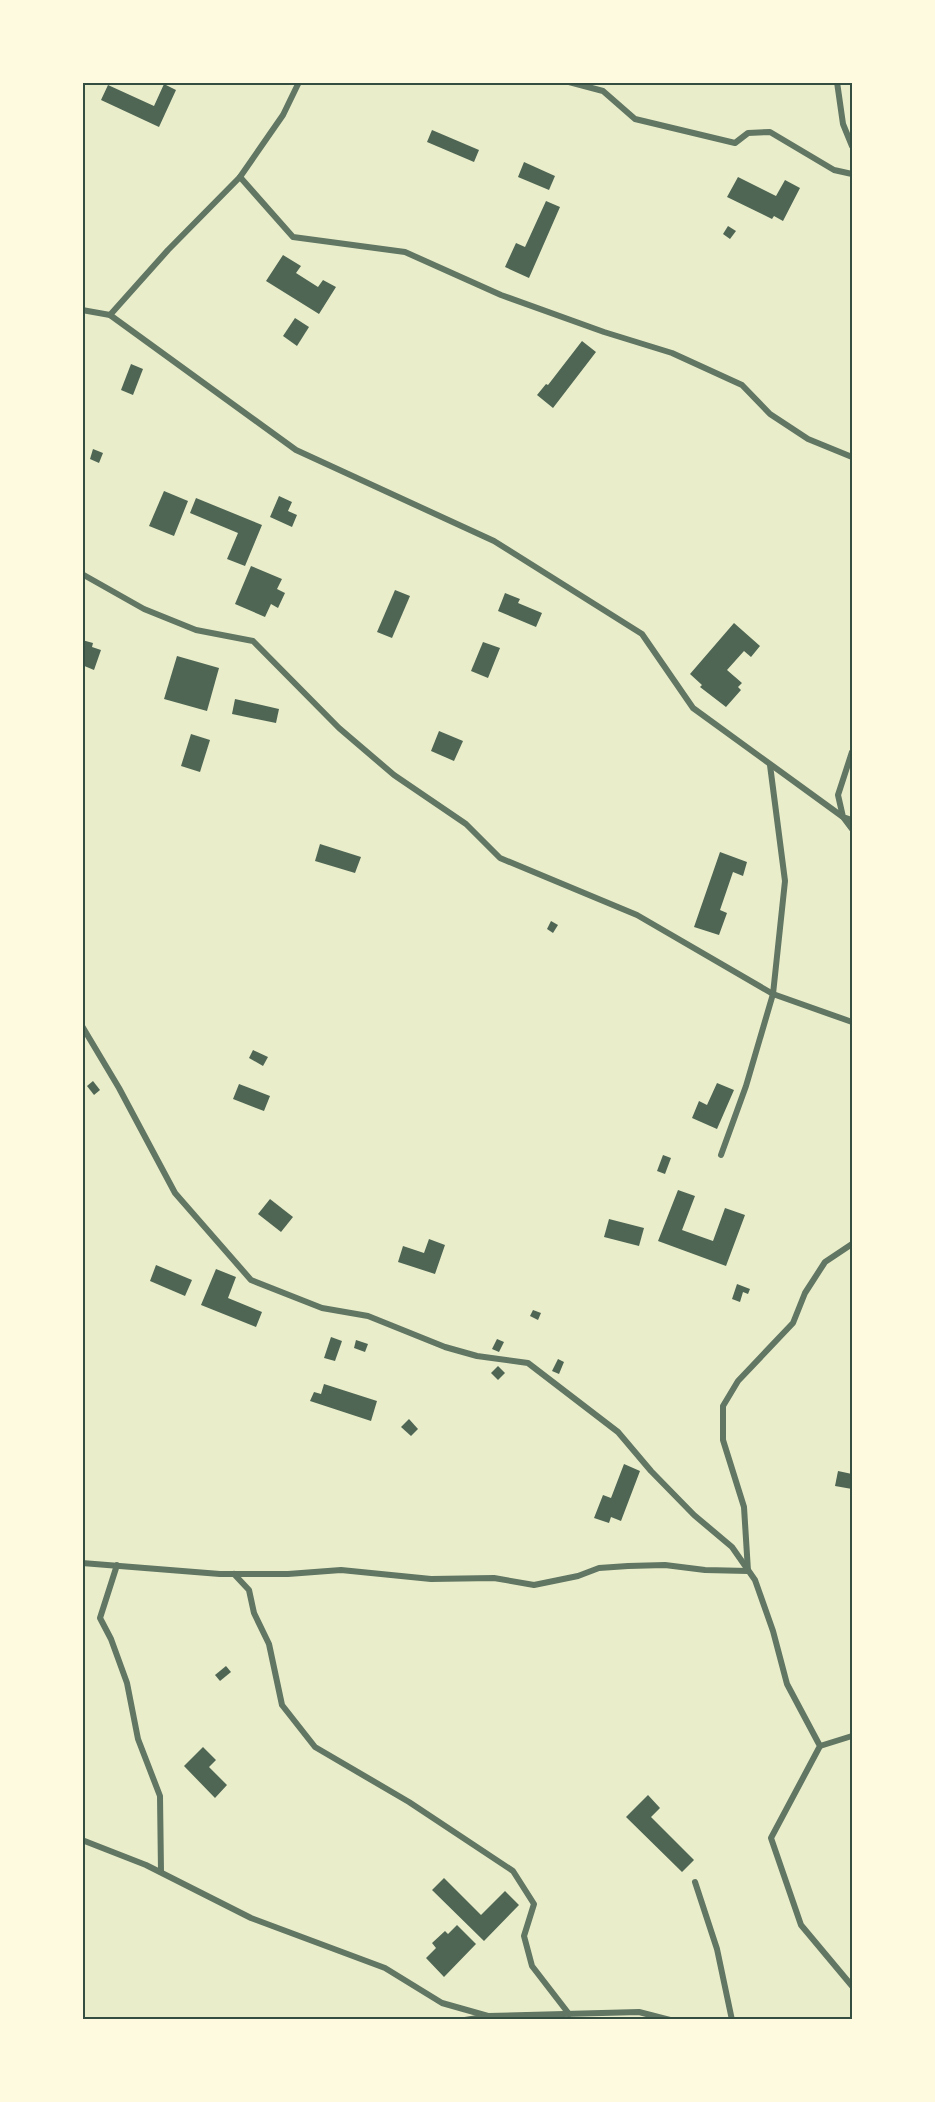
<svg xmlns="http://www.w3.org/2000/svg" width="935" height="2102" viewBox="0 0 935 2102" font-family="'Fira Sans Condensed',sans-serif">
<rect width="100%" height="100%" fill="#e9edc9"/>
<!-- building -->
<g fill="#4f6655">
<polygon points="164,84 176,90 159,127 101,100 108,85 154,106"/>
<polygon points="432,130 479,150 474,162 427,142"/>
<polygon points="524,162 555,176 549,190 518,177"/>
<polygon points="738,177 776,196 785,180 800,188 783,221 774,216 772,219 727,197"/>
<polygon points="546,201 560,207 529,278 505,267 516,243 525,247"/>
<polygon points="728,226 736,231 730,239 723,234"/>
<polygon points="283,255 301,266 296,273 318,287 323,280 336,287 319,314 266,281"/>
<polygon points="295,318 309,327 297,346 283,336"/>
<polygon points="582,341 596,352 553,408 537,395 546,384 548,385"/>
<polygon points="131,364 143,369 133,395 121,390"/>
<polygon points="93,449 103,453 99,463 90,459"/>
<polygon points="164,491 188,501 174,536 149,526"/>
<polygon points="279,496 292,502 288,511 297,515 292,527 270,517"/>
<polygon points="196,498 262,525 245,566 227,559 238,533 190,513"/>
<polygon points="251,566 282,579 277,589 285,593 278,608 271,604 265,617 235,604"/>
<polygon points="395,590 410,596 392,638 377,632"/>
<polygon points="505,593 520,599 518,603 542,613 536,627 498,611"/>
<polygon points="734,623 760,646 751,657 744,651 727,670 742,683 738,687 741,690 726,707 700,687 702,685 690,674"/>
<polygon points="82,640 93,643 92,647 101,650 94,670 82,665"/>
<polygon points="483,642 500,648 488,678 471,671"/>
<polygon points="177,656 219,668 207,711 164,699"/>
<polygon points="235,699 279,709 276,723 232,714"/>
<polygon points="439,731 463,741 454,761 431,751"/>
<polygon points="191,734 210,740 200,772 181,766"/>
<polygon points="320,844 361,857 355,873 315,861"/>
<polygon points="720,852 747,862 743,876 733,872 720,910 727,913 719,935 694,927"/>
<polygon points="551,921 558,925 553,933 547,929"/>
<polygon points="253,1050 268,1057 263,1066 249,1058"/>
<polygon points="93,1081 100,1090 94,1095 87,1086"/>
<polygon points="717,1083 734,1090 717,1129 692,1118 699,1101 707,1105"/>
<polygon points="239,1084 270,1096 264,1111 233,1099"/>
<polygon points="663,1155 671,1158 665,1174 657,1171"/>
<polygon points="678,1190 695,1196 682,1230 713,1241 725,1208 745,1215 726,1266 658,1241"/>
<polygon points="270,1199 293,1217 281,1232 258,1214"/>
<polygon points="609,1219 644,1228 639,1246 604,1237"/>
<polygon points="429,1239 445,1245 435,1274 398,1262 403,1246 424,1253"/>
<polygon points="156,1265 192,1280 185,1296 150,1281"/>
<polygon points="216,1269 236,1277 228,1298 262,1312 256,1327 201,1305"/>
<polygon points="737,1284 750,1289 748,1294 743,1292 740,1302 732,1299"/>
<polygon points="533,1310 541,1313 538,1320 530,1316"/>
<polygon points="331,1337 342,1341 335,1361 324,1358"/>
<polygon points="497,1339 504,1342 499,1352 492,1349"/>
<polygon points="356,1340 368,1344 365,1352 354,1348"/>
<polygon points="558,1359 564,1362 559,1374 552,1371"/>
<polygon points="498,1366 505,1373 498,1380 491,1373"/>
<polygon points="324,1384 377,1401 371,1421 310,1401 314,1392 321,1394"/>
<polygon points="409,1419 418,1429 411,1436 401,1427"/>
<polygon points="624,1464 640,1471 621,1521 611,1517 609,1523 594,1518 603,1495 611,1498"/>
<polygon points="838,1471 852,1474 852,1489 835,1486"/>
<polygon points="226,1666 231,1672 220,1681 215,1675"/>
<polygon points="203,1747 216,1760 209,1767 227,1785 215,1798 184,1766"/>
<polygon points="648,1795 660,1808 651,1817 694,1860 682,1872 626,1817"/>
<polygon points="444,1878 481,1915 505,1891 519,1905 484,1941 432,1890"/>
<polygon points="457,1925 476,1944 444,1977 426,1958 436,1948 432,1943 445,1931 448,1934"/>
</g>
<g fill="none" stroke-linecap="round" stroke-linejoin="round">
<!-- minor -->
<g stroke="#617663" stroke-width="6">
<polyline points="569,82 603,91 635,119 735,143 748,133 770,132 834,170 852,174"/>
<polyline points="837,82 843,124 852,146"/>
<polyline points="240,177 293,237 405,252 501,295 604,332 672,353 742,385 770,414 808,439 852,457"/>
<polyline points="82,310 110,315 296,450 494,541 642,634 693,708 843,817 852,829"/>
<polyline points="110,315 168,250 240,177 283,115 299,82"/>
<polyline points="82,574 144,609 196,630 253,641 339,728 394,775 466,824 500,858 637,915 773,994 852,1022"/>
<polyline points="852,752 838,795 843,817 852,820"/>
<polyline points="82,1026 119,1088 175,1193 251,1280 322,1308 368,1316 445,1347 477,1356 528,1363 618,1432 651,1471 694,1515 732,1547 755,1580 773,1631 787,1684 820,1746 771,1838 801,1925 852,1986"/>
<polyline points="721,1155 746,1086 773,994 785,881 770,765"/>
<polyline points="82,1563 220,1574 288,1574 341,1570 431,1579 494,1578 534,1585 578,1576 599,1568 628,1566 665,1565 705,1570 748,1571 744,1507 723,1440 723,1406 738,1381 793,1323 805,1293 825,1262 852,1244"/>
<polyline points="117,1565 100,1618 111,1639 127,1683 138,1739 160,1796 161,1872"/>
<polyline points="234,1574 249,1590 254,1613 269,1644 282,1705 315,1747 409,1802 513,1871 534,1904 524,1936 532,1966 569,2014"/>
<polyline points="820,1746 852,1736"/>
<polyline points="82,1840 146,1865 251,1918 385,1968 442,2003 488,2016 639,2012 670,2020"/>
<polyline points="695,1882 717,1949 732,2020"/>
<polyline points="465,2020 484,2017"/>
</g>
</g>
<!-- border -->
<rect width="935" height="2102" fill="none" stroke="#fefae0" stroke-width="168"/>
<rect x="84" y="84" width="767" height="1934" fill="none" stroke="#344e41" stroke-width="2"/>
</svg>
